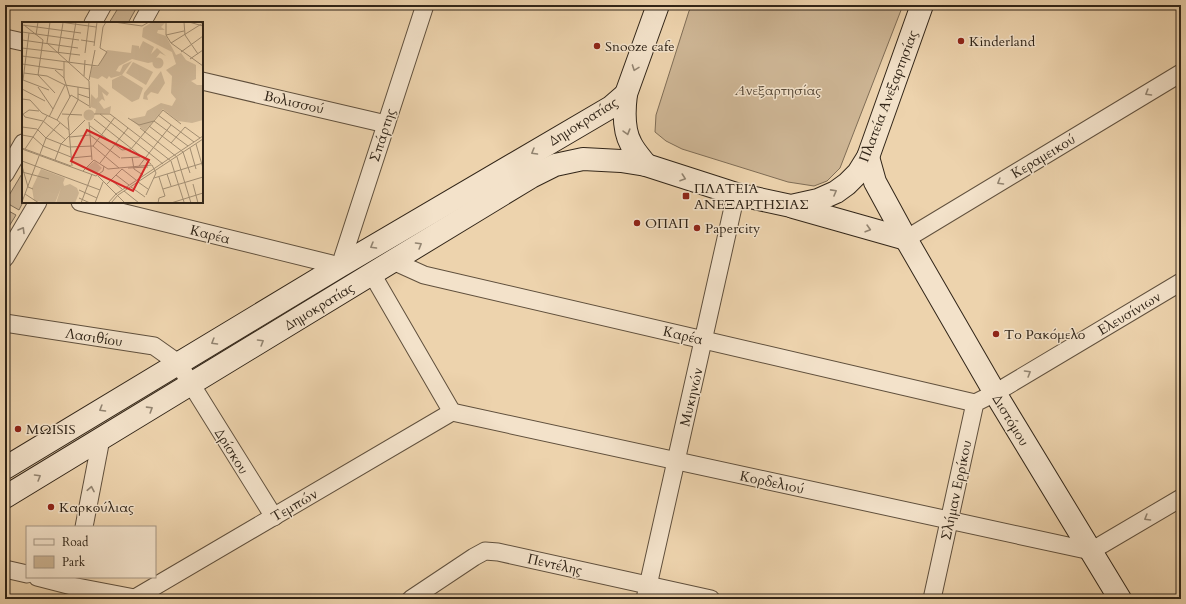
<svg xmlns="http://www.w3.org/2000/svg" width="1186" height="604" viewBox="0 0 1186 604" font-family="Cardo,serif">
<rect width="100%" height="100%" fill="#edd3ad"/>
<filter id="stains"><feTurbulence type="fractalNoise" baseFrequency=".005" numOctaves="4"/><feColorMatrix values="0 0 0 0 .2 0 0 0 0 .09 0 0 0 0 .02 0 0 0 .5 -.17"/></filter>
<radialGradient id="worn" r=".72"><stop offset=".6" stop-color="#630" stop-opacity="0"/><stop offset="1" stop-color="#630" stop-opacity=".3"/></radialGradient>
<!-- green -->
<g fill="#cdb594" stroke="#7f6d56">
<polygon points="120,5 138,5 128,23 109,23"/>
<polygon points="694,5 903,5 840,168 827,181 814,186 788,182 682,149 666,141 655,132 656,115 689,11"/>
<polygon points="23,172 23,202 19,210 5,202"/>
<polygon points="5,209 16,215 5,233"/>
</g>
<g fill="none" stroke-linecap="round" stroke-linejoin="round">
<!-- street casing -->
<g stroke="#60503d" stroke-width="19">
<g id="street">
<polyline points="93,23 103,5"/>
<polyline points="142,23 152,5"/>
<polyline points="5,38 23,42"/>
<polyline points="202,81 386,124"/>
<polyline points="5,174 23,143"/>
<polyline points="80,202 340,266 425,5"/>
<polyline points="906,239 1181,73"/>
<polyline points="5,258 38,202"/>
<polyline points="393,261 424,275 975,403"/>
<polyline points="372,274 452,412"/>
<polyline points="5,323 154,346 178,363 274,517"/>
<polyline points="452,412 1091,551 1181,498"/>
<polyline points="84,527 101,439"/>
<polyline points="5,569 27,574"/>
<polyline points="37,577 72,586 140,599"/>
<polyline points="135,598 452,412"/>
<polyline points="411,599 474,557 485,551 498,552 711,599"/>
<polyline points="645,599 736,194"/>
<polyline points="932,599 975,403 995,393 1181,282"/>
</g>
</g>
<!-- secondary casing -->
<g stroke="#312518" stroke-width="24">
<g id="secondary">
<polyline points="868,157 875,182 906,239 995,393 1120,599"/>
<path d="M646,165C641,158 635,152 631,144C623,130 624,110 626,94L658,5"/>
<polyline points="793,207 906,239"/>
<polyline points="5,468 340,266 611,107 626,94"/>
<polyline points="5,497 531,177 555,165 583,159 621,161 646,165 736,194 791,206 818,200 836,192 847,184 858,173 868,157 922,5"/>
</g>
</g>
<!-- street -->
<use href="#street" stroke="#f3e2ca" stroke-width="17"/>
<!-- secondary -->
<use href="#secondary" stroke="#f3e2ca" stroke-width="22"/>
</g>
<!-- one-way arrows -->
<defs><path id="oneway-chevron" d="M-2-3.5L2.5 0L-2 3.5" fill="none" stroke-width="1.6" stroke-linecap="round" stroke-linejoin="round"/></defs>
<g stroke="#928471">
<use href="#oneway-chevron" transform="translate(635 68) rotate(110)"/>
<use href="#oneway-chevron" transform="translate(1148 93) rotate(149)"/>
<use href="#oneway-chevron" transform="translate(627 132) rotate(74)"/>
<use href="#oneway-chevron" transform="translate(534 152) rotate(150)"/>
<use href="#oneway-chevron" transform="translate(683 178) rotate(19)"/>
<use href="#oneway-chevron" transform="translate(1000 182) rotate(149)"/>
<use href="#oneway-chevron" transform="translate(834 192) rotate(-29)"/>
<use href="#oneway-chevron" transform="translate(868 229) rotate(16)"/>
<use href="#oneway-chevron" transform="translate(22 230) rotate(-59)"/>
<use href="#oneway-chevron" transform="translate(419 245) rotate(-31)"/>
<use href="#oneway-chevron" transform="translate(373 246) rotate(150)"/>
<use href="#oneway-chevron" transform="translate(214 342) rotate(149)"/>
<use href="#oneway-chevron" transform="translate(261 342) rotate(-31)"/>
<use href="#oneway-chevron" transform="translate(1028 373) rotate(-31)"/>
<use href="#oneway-chevron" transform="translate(102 409) rotate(149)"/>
<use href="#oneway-chevron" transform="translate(150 409) rotate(-32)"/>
<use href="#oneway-chevron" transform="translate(38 477) rotate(-31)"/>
<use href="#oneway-chevron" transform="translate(91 489) rotate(-79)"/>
<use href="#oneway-chevron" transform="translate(1147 518) rotate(149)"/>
</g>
<!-- markers -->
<g fill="#8f2418" stroke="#f3e2ca" stroke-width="1.5">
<circle cx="961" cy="41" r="4"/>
<circle cx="597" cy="46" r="4"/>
<rect x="682" y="192" width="8" height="8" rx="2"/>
<circle cx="637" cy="223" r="4"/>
<circle cx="697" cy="228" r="4"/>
<circle cx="996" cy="334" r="4"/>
<circle cx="18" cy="429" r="4"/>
<circle cx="51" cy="507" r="4"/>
</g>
<g text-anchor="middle" stroke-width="3" stroke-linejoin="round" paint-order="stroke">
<!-- poi labels -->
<g font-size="14" fill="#312518" stroke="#f3e2ca" text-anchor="start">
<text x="969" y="46">Kinderland</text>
<text x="605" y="51">Snooze cafe</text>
<text x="694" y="193">ΠΛΑΤΕΙΑ<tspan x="694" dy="16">ΑΝΕΞΑΡΤΗΣΙΑΣ</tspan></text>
<text x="645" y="228">ΟΠΑΠ</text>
<text x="705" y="233">Papercity</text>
<text x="1004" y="339">Το Ρακόμελο</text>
<text x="26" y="434">ΜΩISIS</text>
<text x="59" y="512">Καρκούλιας</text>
</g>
<!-- park labels -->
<g font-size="14" font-style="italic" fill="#584937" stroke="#f3e2ca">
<text x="778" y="95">Ανεξαρτησίας</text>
</g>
<!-- street labels -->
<g font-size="14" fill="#312518" stroke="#f3e2ca">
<text transform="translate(888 96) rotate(-69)" y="5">Πλατεία Ανεξαρτησίας</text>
<text transform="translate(294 102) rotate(13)" y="5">Βολισσού</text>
<text transform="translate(583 121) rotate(-32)" y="5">Δημοκρατίας</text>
<text transform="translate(382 135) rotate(-72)" y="5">Σπάρτης</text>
<text transform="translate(1043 156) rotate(-31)" y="5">Κεραµεικού</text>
<text transform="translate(210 234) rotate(14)" y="5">Καρέα</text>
<text transform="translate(319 306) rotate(-31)" y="5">Δημοκρατίας</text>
<text transform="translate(1129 313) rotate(-31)" y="5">Ελευσίνιων</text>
<text transform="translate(683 335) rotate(13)" y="5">Καρέα</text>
<text transform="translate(94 337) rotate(9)" y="5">Λασιθίου</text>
<text transform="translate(691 397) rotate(-77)" y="5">Μυκηνών</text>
<text transform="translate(1011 420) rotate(59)" y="5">Διστόμου</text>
<text transform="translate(232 451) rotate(58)" y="5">Δρίσκου</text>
<text transform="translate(772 482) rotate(12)" y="5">Κορδελιού</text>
<text transform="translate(956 490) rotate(-78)" y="5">Σλήμαν Ερρίκου</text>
<text transform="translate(294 505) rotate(-30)" y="5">Τεμπών</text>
<text transform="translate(555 564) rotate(13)" y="5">Πεντέλης</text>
</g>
</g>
<!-- overview -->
<g transform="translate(22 22)">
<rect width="181" height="181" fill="#edd3ad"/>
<path d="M130,0L143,1L139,5L143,8H136L135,11L144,14L154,33L159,31L164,38L174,43V57L169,59L175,63H181V98L170,101L156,99L141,87L123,109L108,97L123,94L125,89L139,81L150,84L154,77L149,71L150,54L144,48L154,42L150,30L120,15L121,6ZM121,19L132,25L129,32L135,26L144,34L138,31L131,40L126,41L110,37L97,44L94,49L98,50L101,43L110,39L100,53L121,66L117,77L110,80L90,66V58L100,53L89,56L87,54L85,57L80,54L76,57L68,55L70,44L76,45L85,28L109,31L110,23L117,24V27ZM130.5 41a5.5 5.5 0 1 1 11 0a5.5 5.5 0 1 1-11 0ZM111,40L131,50L124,63L104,51ZM139,49L143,61L136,72L129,70L125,74L126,78L121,77L122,71ZM76,62L87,71L85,74L80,70L83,79L80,77L77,80L82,87L89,84L88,91L73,92L74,87L69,85V72L74,77L76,75ZM61.5 93a5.5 5.5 0 1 1 11 0a5.5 5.5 0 1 1-11 0ZM73,139L80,146L74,152L63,147ZM19,147L43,156L33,181L12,179L10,166ZM41,160L42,164L48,162L55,166L57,171L53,181H34Z" fill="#cdb594"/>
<path fill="none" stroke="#a28d71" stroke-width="1" d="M38,0L74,5M92,0L120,4L127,0M144,0V13L149,21L181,44M162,0L163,13L176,32M167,0L181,4M0,3L59,11M2,3L21,18L16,53L33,71M0,10L57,18M14,13L16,0M144,13L162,9M0,18L56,26M59,18L72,20M25,21L67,59L68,86M25,21L28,0M149,21L181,1M72,24L75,0M0,26L58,33M159,30L181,14M36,31L41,1M63,31L67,0M0,34L76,44L85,30L78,26L81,5L84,0M168,37L181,28M42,40V56L48,75M47,40L54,0M0,42L41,48M33,48L42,56M2,51L25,54L43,63L68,67M62,54L63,38M1,58L7,11M1,58L27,68M67,58L73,28M16,65L31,87M0,67L23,79M56,72L68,76M0,77L8,78L20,91L35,98L47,108M1,92L3,95L21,99L44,118M40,92L60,93M72,92H88L149,139L162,180M78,92L141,142M0,93L7,88L17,89M136,93L172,120M27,95L43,63M106,96L117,103L132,99L166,124M72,97L129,142M35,98L49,73L67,84M67,100L70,138M68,104L100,128L109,127L141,88L159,102M127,104L161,130L168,151M0,105L15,107L24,116L47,125L71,124L93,95M118,106L155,135L169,181M0,113L11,115L21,124L49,135M48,115L68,113L98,136M149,121L163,105L178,116M174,122L181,146M71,124L97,146M0,126L49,144M168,126L174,147M0,127L74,154L81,149L82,144M3,127L25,94M18,132L24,116L38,101M110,135L112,147L121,153M49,136L70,134M99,136L118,135M33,138L39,122L63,98M0,139L78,168M78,141L106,106M0,144L6,165L11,167M50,144L46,96L56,78V65M117,144L149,103M106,146L126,145M61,149L72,138L86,147L130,143L134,151L124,173M0,150L27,157M145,152L149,164M94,153L107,163M76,154L103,181M132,156L181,141M89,158L100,167M116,160L126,167M171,162L176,181M84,163L100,147L114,158M109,165L123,175M141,167L181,155M57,168L75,176M102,169L117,181M3,172L17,181M57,176L68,181M0,180L17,134M59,181L70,152M73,181L81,160M86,181L94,172L181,114M89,181L96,173L181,117M136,181L137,176L143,174L137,155M149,181L181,171"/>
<path fill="#d62828" fill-opacity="0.15" stroke="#d62828" stroke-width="2" d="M65,108L127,138L111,169L49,139Z"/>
<rect width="181" height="181" fill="none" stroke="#312518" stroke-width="2"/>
</g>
<!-- margin -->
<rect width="1186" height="604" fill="none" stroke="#edd3ad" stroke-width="20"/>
<rect x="6" y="6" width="1174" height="592" fill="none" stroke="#312518" stroke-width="2"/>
<rect x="10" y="10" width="1166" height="584" fill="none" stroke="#312518"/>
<!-- legend -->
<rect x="26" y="526" width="130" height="52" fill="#f3e2ca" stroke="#a59683"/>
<rect x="34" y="539" width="20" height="6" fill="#f3e2ca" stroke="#a59683"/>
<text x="62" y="546" font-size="12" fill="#312518">Road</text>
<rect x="34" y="556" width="20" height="12" fill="#cdb594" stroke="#a59683"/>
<text x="62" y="566" font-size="12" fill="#312518">Park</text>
<rect width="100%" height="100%" filter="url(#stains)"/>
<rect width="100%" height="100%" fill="url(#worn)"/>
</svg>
